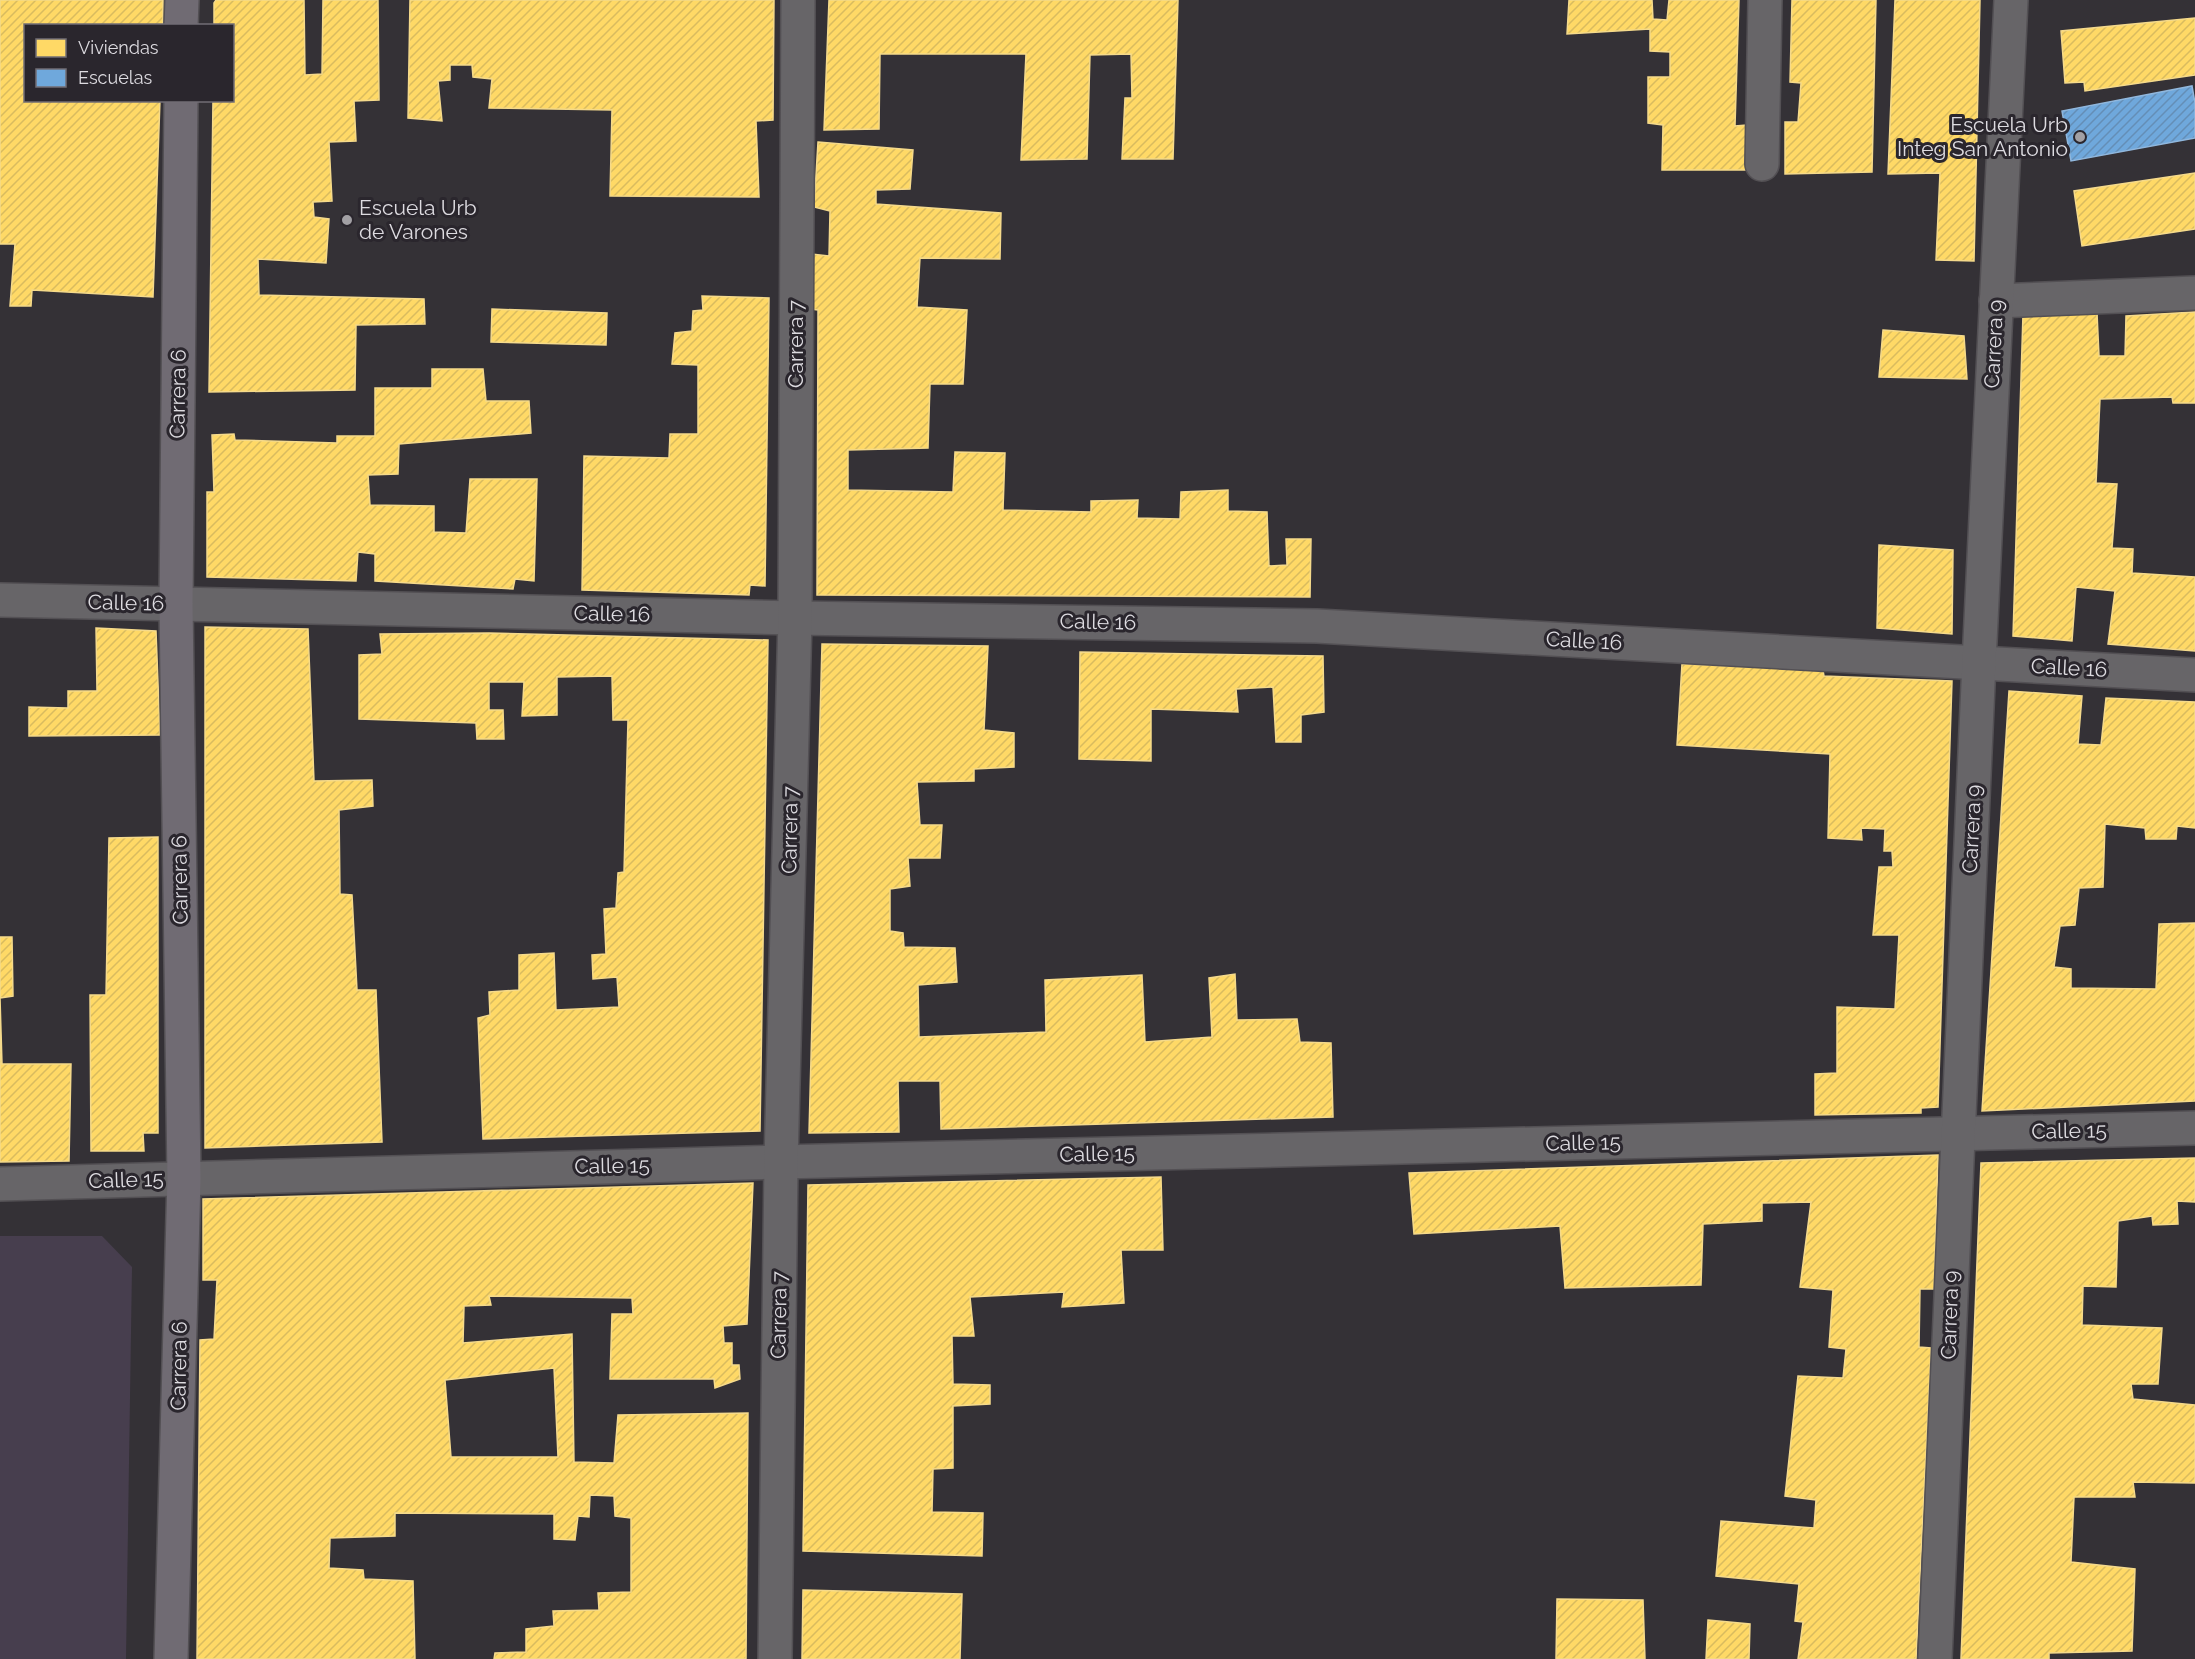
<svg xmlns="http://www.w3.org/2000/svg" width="2195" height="1659" viewBox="0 0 2195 1659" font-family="Raleway,sans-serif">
<defs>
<pattern id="homes-hatch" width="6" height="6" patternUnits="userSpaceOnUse" patternTransform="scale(1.5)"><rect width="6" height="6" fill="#ffd966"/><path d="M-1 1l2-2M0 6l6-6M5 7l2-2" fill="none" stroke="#d9bb5f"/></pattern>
<pattern id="schools-hatch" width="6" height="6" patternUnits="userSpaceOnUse" patternTransform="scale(1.5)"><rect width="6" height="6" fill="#6fa8dc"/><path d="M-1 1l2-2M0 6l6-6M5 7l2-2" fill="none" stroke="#648eb6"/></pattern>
</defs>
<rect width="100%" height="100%" fill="#343136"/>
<!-- green -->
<polygon fill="#473e4e" points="0,1236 102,1236 132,1267 126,1659 0,1659"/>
<!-- homes -->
<g fill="url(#homes-hatch)" stroke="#f5da8b" stroke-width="1.5" fill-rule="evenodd">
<polygon points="0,0 163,0 163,26 26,26 26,100 160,100 153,297 32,290 31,306 10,306 15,244 0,244"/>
<polygon points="216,0 304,0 305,75 322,74 323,0 378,0 379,100 354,101 356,141 329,142 332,201 313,202 314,217 329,219 326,263 258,259 259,295 424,299 425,324 356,325 355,390 209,392 213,100 232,100 232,26 214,26 214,3"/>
<polygon points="410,0 774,0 773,120 756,121 759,197 610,196 612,110 489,108 492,79 473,77 472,65 450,65 450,80 438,81 442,121 408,118"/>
<polygon points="829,0 1178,0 1173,159 1122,159 1125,98 1132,98 1131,54 1090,55 1087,159 1021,160 1026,54 880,54 879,129 824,130"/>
<polygon points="1569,0 1652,0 1653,19 1667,20 1669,0 1739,0 1735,126 1746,125 1746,170 1662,170 1663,125 1648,123 1648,77 1670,77 1670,52 1650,51 1650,29 1567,34"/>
<polygon points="1792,0 1876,0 1872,172 1785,174 1785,122 1798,122 1801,83 1790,82"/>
<polygon points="1895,0 1980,0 1974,261 1936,260 1940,173 1888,174"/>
<polygon points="2195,18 2195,75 2085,91 2084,82 2065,83 2061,31"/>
<polygon points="818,142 913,150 910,189 876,190 876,204 1001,213 1000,259 920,258 917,307 967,310 963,384 930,384 928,448 848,450 848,490 953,492 955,452 1005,453 1003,510 1091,512 1091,501 1138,500 1137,518 1180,519 1181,492 1228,490 1228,511 1267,512 1269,566 1287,565 1286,539 1311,539 1310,597 817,595 818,310 811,309 812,254 829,256 830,211 814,207"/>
<polygon points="2195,173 2195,229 2082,246 2074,191"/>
<polygon points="702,296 769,298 765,586 750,585 749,595 582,590 584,456 669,458 670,434 698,434 698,365 672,364 675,333 692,331 693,311 703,310"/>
<polygon points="492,309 607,313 606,345 491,342"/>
<polygon points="2195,312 2195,403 2173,403 2172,397 2100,399 2096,483 2117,484 2112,548 2133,549 2132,573 2195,577 2195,651 2108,644 2115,591 2076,587 2072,641 2013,636 2023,314 2097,313 2099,356 2125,356 2126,316"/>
<polygon points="1883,330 1964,336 1967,379 1879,377"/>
<polygon points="432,369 483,369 486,401 529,401 531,433 399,444 398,474 368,475 370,505 434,506 434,532 466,533 470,479 537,479 534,581 515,579 513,589 375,581 375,554 358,552 356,581 207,577 207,492 214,492 212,435 234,434 235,440 337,443 337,436 375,436 375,388 432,388"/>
<polygon points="1879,545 1953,550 1952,634 1877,628"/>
<polygon points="205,627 308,629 314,781 372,780 373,806 339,810 340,894 352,895 357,990 376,990 382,1142 205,1148"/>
<polygon points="96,628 156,631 160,735 29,736 29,707 68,708 68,691 97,691"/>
<polygon points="489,633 768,640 760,1131 483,1139 478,1018 490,1015 489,992 519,990 519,955 554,953 556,1010 619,1007 617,977 593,979 592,955 606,954 604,909 616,908 618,873 624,872 628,720 613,720 612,676 557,677 557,715 522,716 524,682 489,682 489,710 503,710 504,739 477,739 476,723 359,719 359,655 382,654 380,634"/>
<polygon points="822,644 988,646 984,730 1014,733 1014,767 974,769 974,781 917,782 920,825 942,825 940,858 908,858 910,886 890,889 890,931 903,933 904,947 955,948 957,982 918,985 919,1037 1046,1032 1045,980 1142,975 1145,1042 1212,1037 1209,978 1235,974 1237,1020 1297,1019 1300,1042 1331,1043 1333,1117 941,1129 940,1081 898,1081 899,1132 809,1133"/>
<polygon points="1080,652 1323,656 1324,712 1301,715 1301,742 1276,742 1273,687 1236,689 1238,712 1151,709 1151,761 1079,759"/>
<polygon points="1682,664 1823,670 1824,676 1952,681 1938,1107 1921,1108 1921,1113 1815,1115 1815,1074 1837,1073 1837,1007 1895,1009 1899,935 1873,935 1879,867 1893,867 1892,851 1884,851 1885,829 1861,828 1862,840 1828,838 1830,754 1677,745"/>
<polygon points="2009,691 2082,696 2078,744 2101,745 2106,698 2195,702 2195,828 2177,826 2176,839 2146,839 2145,828 2105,824 2103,887 2079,888 2075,925 2060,926 2054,967 2071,969 2071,988 2156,989 2159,924 2195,923 2195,1101 1982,1111"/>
<polygon points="158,837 158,1133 143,1133 144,1151 91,1151 90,995 106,995 109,838"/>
<polygon points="0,937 12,937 13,996 0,998 2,1064 71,1064 69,1161 0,1162"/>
<polygon points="1938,1155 1934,1289 1920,1289 1919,1347 1931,1348 1916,1659 1798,1659 1803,1622 1795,1621 1799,1584 1716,1576 1721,1521 1814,1528 1816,1500 1785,1496 1798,1376 1843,1378 1846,1349 1829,1347 1833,1290 1800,1287 1811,1202 1762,1203 1762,1221 1703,1224 1701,1285 1565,1288 1560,1226 1414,1234 1409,1173"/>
<polygon points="2195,1158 2195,1202 2177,1201 2178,1224 2153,1225 2152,1216 2118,1221 2116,1287 2083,1286 2082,1325 2162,1328 2158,1384 2131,1384 2133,1399 2195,1405 2195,1483 2133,1482 2135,1497 2074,1497 2071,1562 2135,1569 2132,1651 2049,1653 2049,1659 1961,1659 1981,1163"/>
<polygon points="1161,1177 1163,1250 1121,1250 1124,1303 1062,1307 1064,1292 970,1297 974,1336 952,1336 953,1384 990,1385 990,1404 953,1406 953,1468 933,1469 932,1512 983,1513 982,1556 803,1551 808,1185"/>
<path d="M753,1183L747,1324L723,1326L724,1343H732V1365H739L740,1379L715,1388L714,1379H610L612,1314H633L632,1298L489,1296L491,1305L464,1306L463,1343L572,1334L574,1462L614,1463L618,1415L748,1413L746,1659H494L495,1653L526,1652V1629L554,1626L553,1611L599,1610L598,1593L631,1592V1518L615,1516L614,1496L590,1495L589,1517L578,1516L575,1540L554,1539V1514L395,1513V1536L330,1538L329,1568L363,1570L364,1579L413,1581L415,1659H197L200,1340L214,1339L217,1280H203V1199ZM554,1368L558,1457H451L445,1380Z"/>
<polygon points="803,1590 962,1594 960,1659 802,1659"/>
<polygon points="1557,1599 1643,1600 1645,1659 1556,1659"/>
<polygon points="1708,1620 1750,1624 1749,1659 1706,1659"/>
</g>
<!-- schools -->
<polygon fill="url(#schools-hatch)" stroke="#90b7dd" stroke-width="1.5" points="2192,86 2195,103 2195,138 2071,161 2062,111"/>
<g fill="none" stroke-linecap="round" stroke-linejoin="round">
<!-- street casing -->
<g stroke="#535054" stroke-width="36">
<g id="street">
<polyline points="1762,164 1765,0"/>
<polyline points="1996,301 2195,293"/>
<polyline points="0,600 795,618 1317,626 2195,675"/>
<polyline points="0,1184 781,1162 2195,1128"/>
<polyline points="775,1659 781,1162 795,618 798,0"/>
<polyline points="1935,1659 1979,662 2011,0"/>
</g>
</g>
<!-- primary casing -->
<g stroke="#535054" stroke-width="36">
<g id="primary">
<polyline points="181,26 182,0"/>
<polyline points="171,1659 184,1178 176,604 181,100"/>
</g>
</g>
<!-- street -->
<use href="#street" stroke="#676568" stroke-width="33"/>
<!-- primary -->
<use href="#primary" stroke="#706b73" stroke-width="33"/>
</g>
<!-- markers -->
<g fill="#a2a0a4" stroke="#2a262d" stroke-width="2">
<circle cx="2080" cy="137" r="6"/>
<circle cx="347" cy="220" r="6"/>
</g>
<g text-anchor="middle" stroke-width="6" stroke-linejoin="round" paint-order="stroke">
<!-- poi labels -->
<g font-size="21" fill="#dddbe0" stroke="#2a262d" text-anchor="end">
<text x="2068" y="132">Escuela Urb<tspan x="2068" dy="24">Integ San Antonio</tspan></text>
<text x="359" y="215" text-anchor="start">Escuela Urb<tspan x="359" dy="24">de Varones</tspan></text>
</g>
<!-- street labels -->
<g font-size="21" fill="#dddbe0" stroke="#2a262d">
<text transform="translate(796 344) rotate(-90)" y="7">Carrera 7</text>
<text transform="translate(1994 344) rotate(-87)" y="7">Carrera 9</text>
<text transform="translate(178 394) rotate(-89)" y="7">Carrera 6</text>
<text transform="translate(126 603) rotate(1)" y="7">Calle 16</text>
<text transform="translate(612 614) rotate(1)" y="7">Calle 16</text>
<text transform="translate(1098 622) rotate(1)" y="7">Calle 16</text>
<text transform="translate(1584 641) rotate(3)" y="7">Calle 16</text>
<text transform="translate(2069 668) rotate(3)" y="7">Calle 16</text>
<text transform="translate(1972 829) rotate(-87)" y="7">Carrera 9</text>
<text transform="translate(790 830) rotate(-89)" y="7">Carrera 7</text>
<text transform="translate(180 880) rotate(-91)" y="7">Carrera 6</text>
<text transform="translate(2069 1131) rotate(-1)" y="7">Calle 15</text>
<text transform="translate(1583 1143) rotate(-1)" y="7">Calle 15</text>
<text transform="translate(1097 1154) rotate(-1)" y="7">Calle 15</text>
<text transform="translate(612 1166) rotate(-1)" y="7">Calle 15</text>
<text transform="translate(126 1180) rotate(-2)" y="7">Calle 15</text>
<text transform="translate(779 1315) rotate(-89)" y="7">Carrera 7</text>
<text transform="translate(1950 1315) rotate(-88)" y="7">Carrera 9</text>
<text transform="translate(179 1366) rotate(-89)" y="7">Carrera 6</text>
</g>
</g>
<!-- legend -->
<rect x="24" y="24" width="210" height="78" fill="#2a262d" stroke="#726e75" stroke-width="1.5"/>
<rect x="36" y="39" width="30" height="18" fill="#ffd966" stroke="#726e75" stroke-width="1.5"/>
<text x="78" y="54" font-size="18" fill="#dddbe0">Viviendas</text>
<rect x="36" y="69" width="30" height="18" fill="#6fa8dc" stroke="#726e75" stroke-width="1.5"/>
<text x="78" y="84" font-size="18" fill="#dddbe0">Escuelas</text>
</svg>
